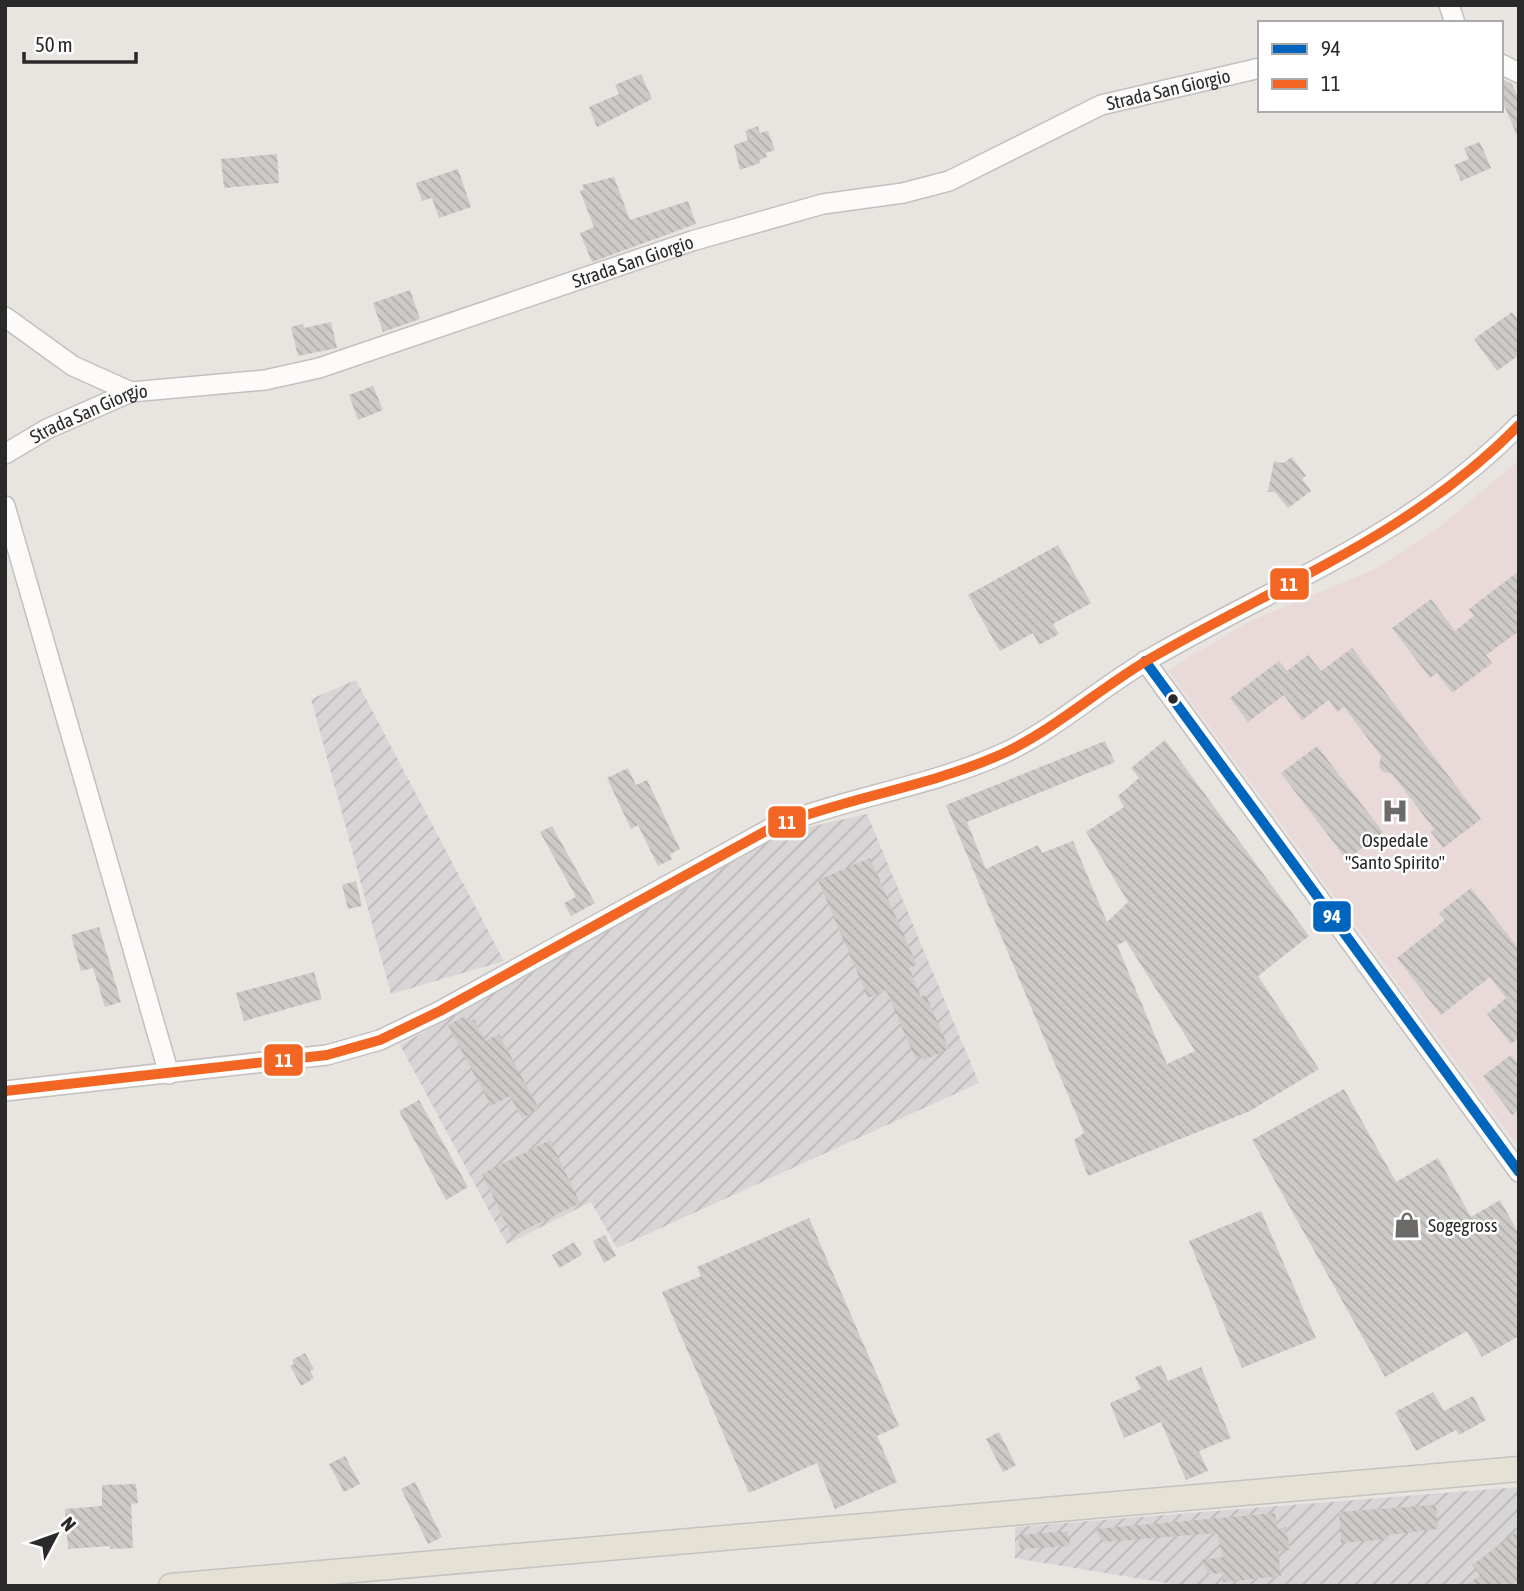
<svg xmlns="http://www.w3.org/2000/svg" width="1524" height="1591" viewBox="0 0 1524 1591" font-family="'Asap Condensed',sans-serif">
<defs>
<pattern id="industrial-furrows" width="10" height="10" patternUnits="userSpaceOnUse" patternTransform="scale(1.75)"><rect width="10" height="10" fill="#d8d5d7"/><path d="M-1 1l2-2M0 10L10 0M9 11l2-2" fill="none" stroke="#bab7b9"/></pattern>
<pattern id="building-back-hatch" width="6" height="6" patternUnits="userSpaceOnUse" patternTransform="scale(1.75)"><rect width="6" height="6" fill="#cdcac7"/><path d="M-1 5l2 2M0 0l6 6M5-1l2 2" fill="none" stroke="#b0aeab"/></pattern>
</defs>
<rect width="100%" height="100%" fill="#e8e4e0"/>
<!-- industrial -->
<g fill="url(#industrial-furrows)">
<polygon points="356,680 504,961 391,994 311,699"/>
<polygon points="867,814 979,1083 617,1248 591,1202 507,1244 400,1045 787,832"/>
<polygon points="1519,1487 1519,1586 1184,1586 1015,1558 1015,1527"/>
</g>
<!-- medical -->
<polygon fill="#e9dad9" points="1519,460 1519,1148 1168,670 1248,622 1373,570 1436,530"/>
<!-- building -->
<g fill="url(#building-back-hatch)" fill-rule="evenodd">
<polygon points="641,74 652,99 597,127 589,107 619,94 615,85"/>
<polygon points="1501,78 1512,84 1519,100 1519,140 1501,98"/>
<polygon points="758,126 760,133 768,131 775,150 766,153 767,157 759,160 760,163 740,170 734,145 748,140 745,131"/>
<polygon points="1480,142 1491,168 1461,181 1454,165 1469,159 1464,148"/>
<polygon points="277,154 279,183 224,188 221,159"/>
<polygon points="458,169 471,207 439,218 432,198 422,201 416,183"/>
<polygon points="614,177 630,220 688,201 696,224 592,262 580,233 594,227 580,191 584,189 582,185"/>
<polygon points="410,290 420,319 383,332 373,303"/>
<polygon points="1512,312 1519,321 1519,355 1497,371 1474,339"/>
<polygon points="331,322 337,348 298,356 291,327 303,324 304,328"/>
<polygon points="373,386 383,410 358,420 349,395"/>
<polygon points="1292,457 1306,476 1302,479 1311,491 1288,508 1275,492 1268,492 1274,461 1283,463"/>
<polygon points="1058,545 1091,603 1053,624 1059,634 1039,645 1033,633 1000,651 968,595"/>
<polygon points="1519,571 1519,631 1486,655 1492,663 1452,693 1437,673 1430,678 1392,628 1431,599 1455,631 1474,616 1469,609"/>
<polygon points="1352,648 1481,819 1443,848 1431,832 1434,829 1392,774 1383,772 1379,767 1381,756 1344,707 1337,712 1329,700 1302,720 1284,695 1248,722 1230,698 1279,661 1287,671 1308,655 1321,671"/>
<path d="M1165,740L1309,936L1258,976L1319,1069L1250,1111L1088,1176L1074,1140L1084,1133L946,805L1105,741L1115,762L967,822L986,869L1038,845L1042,853L1073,841L1107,922L1128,902L1086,832L1124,807L1118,796L1139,778L1131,768ZM1126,941L1195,1051L1167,1064L1117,945Z"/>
<polygon points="1317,746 1383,832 1347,860 1281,773"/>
<polygon points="628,768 636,785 647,780 680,849 670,854 672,859 658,866 638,825 631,829 607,778"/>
<polygon points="552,826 595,903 571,916 564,903 576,897 540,832"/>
<polygon points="870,858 917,965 909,968 921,997 926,995 949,1049 924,1060 922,1056 915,1058 886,990 868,998 818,880"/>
<polygon points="356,881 362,906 348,909 342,885"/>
<polygon points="1471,888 1519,949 1519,1038 1511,1044 1487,1014 1506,998 1490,977 1441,1015 1397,958 1445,920 1439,913"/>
<polygon points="99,927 121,1002 105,1007 93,968 81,971 71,935"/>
<polygon points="314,972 322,999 244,1021 236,993"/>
<polygon points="465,1016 468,1022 474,1019 485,1041 499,1034 539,1109 522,1118 510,1096 491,1106 448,1025"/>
<polygon points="1511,1055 1519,1065 1519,1110 1512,1115 1483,1076"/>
<polygon points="1344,1089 1396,1182 1438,1158 1471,1217 1500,1200 1519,1234 1519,1336 1482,1357 1467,1331 1385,1377 1252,1140"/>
<polygon points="419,1100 468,1187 446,1200 399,1111"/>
<polygon points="550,1140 580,1203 512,1236 482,1174"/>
<polygon points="1261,1211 1316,1338 1242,1368 1189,1241"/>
<polygon points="809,1218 899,1426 877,1436 897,1482 835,1509 817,1463 749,1493 662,1292 701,1276 697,1267"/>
<polygon points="605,1235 616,1256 604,1263 593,1241"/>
<polygon points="574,1242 582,1255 559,1268 552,1255"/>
<polygon points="305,1353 314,1369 310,1371 314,1378 301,1386 290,1366 294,1364 292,1360"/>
<polygon points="1161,1365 1168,1381 1201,1367 1231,1438 1199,1451 1208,1471 1186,1480 1161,1422 1124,1438 1110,1403 1141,1389 1135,1377"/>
<polygon points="1433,1392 1444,1411 1473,1396 1486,1420 1459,1435 1456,1430 1416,1451 1395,1412"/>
<polygon points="999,1432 1016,1465 1003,1472 986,1439"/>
<polygon points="345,1456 360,1484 344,1492 329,1464"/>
<polygon points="415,1482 442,1537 428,1544 401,1489"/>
<polygon points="136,1484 138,1503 131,1504 133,1548 110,1549 110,1546 68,1549 65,1509 102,1506 102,1485"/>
<polygon points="1436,1505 1438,1529 1388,1535 1388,1539 1341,1543 1339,1512"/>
<polygon points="1275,1513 1277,1529 1286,1527 1290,1550 1278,1551 1281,1576 1223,1582 1223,1573 1208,1574 1201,1560 1223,1557 1217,1533 1103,1542 1095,1529"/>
<polygon points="1519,1530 1519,1586 1465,1586 1480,1575 1472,1565"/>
<polygon points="1068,1531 1070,1546 1020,1549 1018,1535"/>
</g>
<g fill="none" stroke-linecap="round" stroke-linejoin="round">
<!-- minor casing -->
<g stroke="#c2c0c1" stroke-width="22">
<g id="minor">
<polyline points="1449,5 1455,23"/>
<polyline points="1501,64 1519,73"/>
<polyline points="5,317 73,366 131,392"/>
<path id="s1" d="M5,454L47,429L131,392L265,380L319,368L692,241L823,204L903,193L949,181L1101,105L1260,68"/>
<polyline points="5,506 169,1074"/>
<polyline points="1145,661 1519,1172"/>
<path d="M5,1091L327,1055L380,1040L440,1011L775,826C849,797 928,787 1002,754C1056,729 1102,686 1153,657C1283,582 1411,535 1519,425"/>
</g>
</g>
<!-- major casing -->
<g stroke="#c4c3c1" stroke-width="27">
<polyline id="major" points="171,1586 1519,1469"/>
</g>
<!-- minor -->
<use href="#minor" stroke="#fcfbfa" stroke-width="19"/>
<!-- major -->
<use href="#major" stroke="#e5e1d4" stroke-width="24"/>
<!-- bus-1 casing -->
<g stroke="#fff" stroke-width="16">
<polyline id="bus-1" points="1145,661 1519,1172"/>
</g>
<!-- bus-2 casing -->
<g stroke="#fff" stroke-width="16">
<path id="bus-2" d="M5,1091L327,1055L380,1040L440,1011L775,826C849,797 928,787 1002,754C1056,729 1102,686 1153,657C1283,582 1411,535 1519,425"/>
</g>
<!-- bus-1 -->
<use href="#bus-1" stroke="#0065bd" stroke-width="10"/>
<!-- bus-2 -->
<use href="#bus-2" stroke="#f26522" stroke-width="10"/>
</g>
<!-- icons -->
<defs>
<g id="hospital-bare" transform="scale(2.1)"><path d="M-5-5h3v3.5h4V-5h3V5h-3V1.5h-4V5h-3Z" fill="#6c6b6a" stroke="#fff" stroke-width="2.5" paint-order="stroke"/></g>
<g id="shop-bare" transform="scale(2.1)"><path d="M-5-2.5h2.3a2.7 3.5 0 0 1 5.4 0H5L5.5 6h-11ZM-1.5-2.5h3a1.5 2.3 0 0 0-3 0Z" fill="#6c6b6a" stroke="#fff" stroke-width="2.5" paint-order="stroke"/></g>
</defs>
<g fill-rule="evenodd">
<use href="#hospital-bare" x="1395" y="811"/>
<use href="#shop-bare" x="1407" y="1225"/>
</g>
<!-- markers -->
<circle fill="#2a2a2a" stroke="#fff" stroke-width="2.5" cx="1173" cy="699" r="6"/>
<g text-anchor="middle" stroke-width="5" stroke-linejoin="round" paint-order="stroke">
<!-- street labels -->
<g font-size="19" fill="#2a2a2a" stroke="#fff">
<text dy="7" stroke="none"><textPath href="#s1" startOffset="1228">Strada San Giorgio</textPath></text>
<text dy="7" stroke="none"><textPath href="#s1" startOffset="662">Strada San Giorgio</textPath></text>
<text dy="7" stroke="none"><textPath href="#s1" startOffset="94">Strada San Giorgio</textPath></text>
</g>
<!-- poi labels -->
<g font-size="19" fill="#2a2a2a" stroke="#fff">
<text x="1395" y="847">Ospedale<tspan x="1395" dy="22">"Santo Spirito"</tspan></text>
<text x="1428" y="1232" text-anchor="start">Sogegross</text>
</g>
</g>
<g stroke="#fff" stroke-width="2.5">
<rect x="1269" y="567" width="41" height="34" rx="7" fill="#f26522"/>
<rect x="767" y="805" width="40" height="34" rx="7" fill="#f26522"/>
<rect x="1312" y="900" width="40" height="33" rx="7" fill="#0065bd"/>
<rect x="263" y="1043" width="41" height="34" rx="7" fill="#f26522"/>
</g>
<g font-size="19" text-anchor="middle" font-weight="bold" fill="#fff">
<text x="1289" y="591">11</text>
<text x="787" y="829">11</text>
<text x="1332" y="923">94</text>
<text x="284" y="1067">11</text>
</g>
<!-- border -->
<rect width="1524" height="1591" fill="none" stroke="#2a2a2a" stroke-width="14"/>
<!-- legend -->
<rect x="1258" y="21" width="245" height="91" fill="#ffffff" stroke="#aaaaaa" stroke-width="2"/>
<rect x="1272" y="44" width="35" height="10" fill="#0065bd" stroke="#aaaaaa" stroke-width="2"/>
<text x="1321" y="56" font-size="21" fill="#2a2a2a">94</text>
<rect x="1272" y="79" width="35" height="10" fill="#f26522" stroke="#aaaaaa" stroke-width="2"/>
<text x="1321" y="91" font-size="21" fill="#2a2a2a">11</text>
<!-- north arrow -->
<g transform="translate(56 1535) rotate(49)" stroke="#ffffff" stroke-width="5" paint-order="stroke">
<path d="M0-5L12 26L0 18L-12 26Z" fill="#2a2a2a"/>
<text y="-10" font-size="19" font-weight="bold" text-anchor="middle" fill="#2a2a2a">N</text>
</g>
<!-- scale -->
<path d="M24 52v10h112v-10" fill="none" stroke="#2a2a2a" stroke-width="3.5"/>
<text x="35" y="52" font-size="21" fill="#2a2a2a" stroke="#ffffff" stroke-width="5" paint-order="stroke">50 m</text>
</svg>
